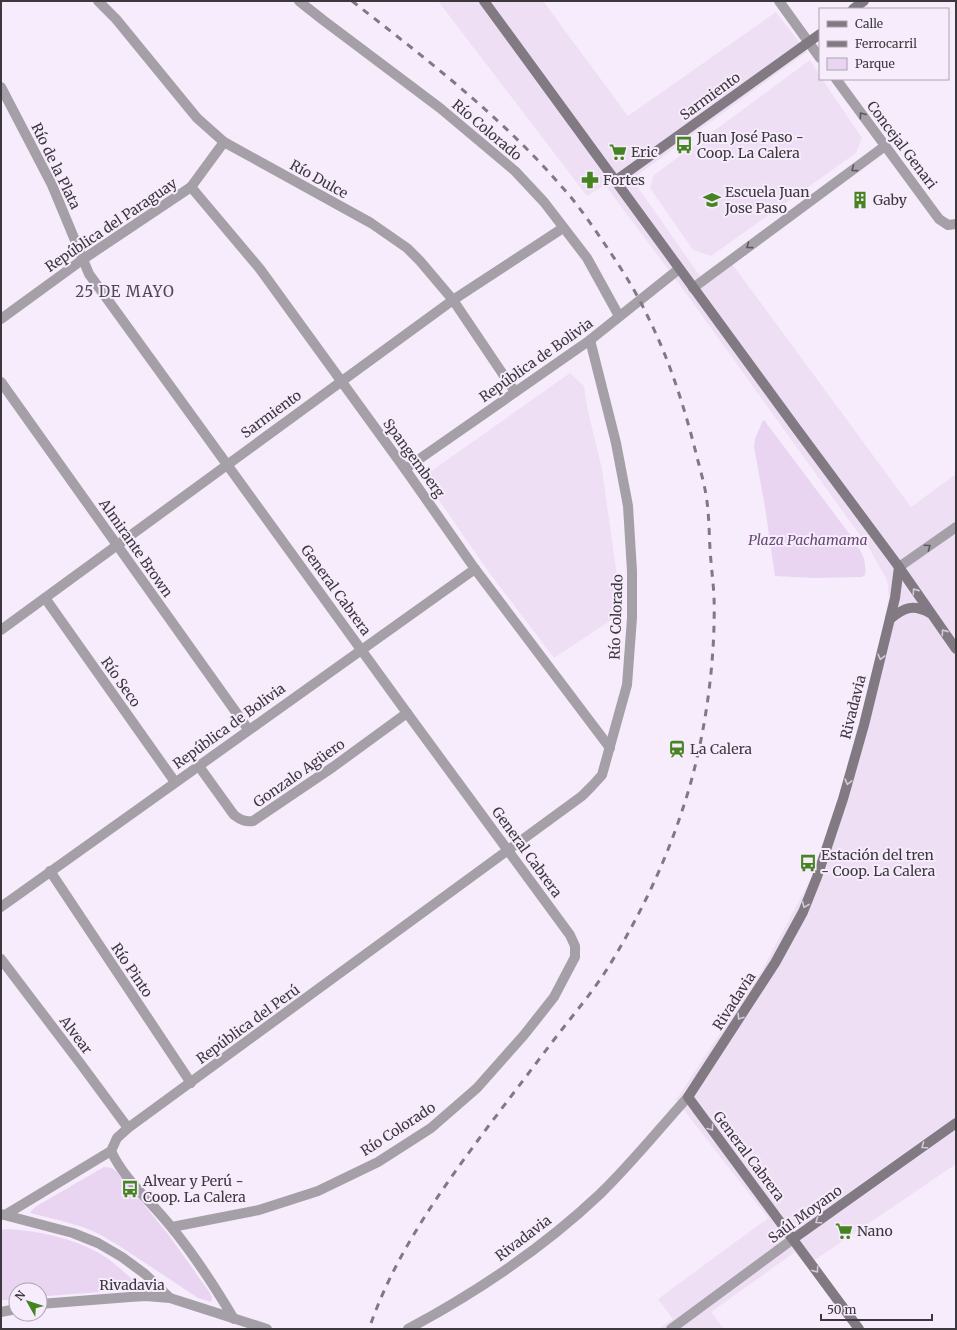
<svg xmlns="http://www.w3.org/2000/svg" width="957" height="1330" viewBox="0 0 957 1330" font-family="Merriweather,serif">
<rect width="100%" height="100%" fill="#f7ecfc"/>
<!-- built -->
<g fill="#eedff4">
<polygon points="438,1 543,1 628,116 776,12 807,52 632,179 700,276 727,257 911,507 956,474 956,1164 806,1266 795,1252 711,1312 724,1329 658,1329 673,1319 658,1299 768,1218 676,1100 761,972 813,875 833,823 882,633 889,597 887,580 869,548 688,296 605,185 587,196"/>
<polygon points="810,60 820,76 820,79 822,79 862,138 856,153 711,256 693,250 650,188 654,175"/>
<polygon points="570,373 584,386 587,407 602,469 622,613 554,658 488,571 427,483 428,477 430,472"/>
</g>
<!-- green -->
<g fill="#e9d5f2">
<path d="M763,420H764L851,536C860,550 867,557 865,575L862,577L814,578L775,576L765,507L754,447L755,439Z"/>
<polygon points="104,1167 112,1168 116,1171 168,1234 210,1293 212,1298 211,1302 198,1298 121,1247 99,1234 83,1227 62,1221 30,1213 35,1207"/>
<path d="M8,1229C39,1231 72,1238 99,1253C111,1260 123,1271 133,1280L134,1286C108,1294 68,1293 40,1297V1290H16V1300H1V1230Z"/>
</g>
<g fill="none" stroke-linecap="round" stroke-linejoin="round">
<!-- street -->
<g stroke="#a5a0a7" stroke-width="10">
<polyline points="98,1 116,19 197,118 224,142 371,223 407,248 420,261 453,300 515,392"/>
<polyline points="299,1 323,20 440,108 515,171 544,202 587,258 619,316"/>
<polyline points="779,1 820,58"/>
<polyline points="836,79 939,219 948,225 956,224"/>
<polyline points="1,87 52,185 89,274 407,713 570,935 575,946 575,957 554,997 524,1035 477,1088 431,1128 378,1162 318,1191 259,1210 172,1227"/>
<polyline points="191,187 260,269 405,469 475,569 610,748"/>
<polyline points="693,288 885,146"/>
<polyline points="1,319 82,260 191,187 224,142"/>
<polyline points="1,382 248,729"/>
<polyline points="405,469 590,340 679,269"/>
<polyline points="899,567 956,527"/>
<polyline points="45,598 175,782"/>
<polyline points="1,630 453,300 563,228"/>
<path d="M198,765L234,815C241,820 245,822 253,821L333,767L407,713"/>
<polyline points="50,871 191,1083"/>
<polyline points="1,907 475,569"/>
<polyline points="1,959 80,1063 128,1128"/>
<path d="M111,1151C125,1181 152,1202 172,1228C195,1256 215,1287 234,1319"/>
<polyline points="1,1214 73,1233 98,1243 122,1257 145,1274 170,1298"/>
<polyline points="5,1215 111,1151 117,1138 128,1128 582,796 592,786 602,775 627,685 632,618 632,571 628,506 616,443 590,340"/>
<polyline points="40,1304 130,1297 146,1296 170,1298 267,1329"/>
<polyline points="1,1312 16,1309"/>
<path d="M408,1329C477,1292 543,1248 600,1194C631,1164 659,1129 688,1097"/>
<polyline points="671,1329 793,1239"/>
</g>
<!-- secondary -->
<g stroke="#817a83" stroke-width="10">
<polyline points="484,1 796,428 899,567 956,649"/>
<polyline points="853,9 864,1"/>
<polyline points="615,181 820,34"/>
<path d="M890,619C905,607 913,604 930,613"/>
<polyline points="793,1239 956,1123"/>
<polyline points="859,1329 688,1097 775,963 803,912 817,877 843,799 864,725 895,598 899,567"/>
</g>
<!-- rail -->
<path stroke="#807983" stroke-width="3" stroke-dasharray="7 7" stroke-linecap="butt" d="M352,1C425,58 501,116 562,187C576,202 588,220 600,237C617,262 635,289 648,317C670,361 685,409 697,457C700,469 704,482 706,495C709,512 709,531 710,549C711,565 713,580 714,596C716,664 704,747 682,811C664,866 639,917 609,966C593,992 572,1016 553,1041C531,1070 509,1099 487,1128C441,1190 394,1255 369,1329"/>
</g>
<!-- one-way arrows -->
<defs><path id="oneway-chevron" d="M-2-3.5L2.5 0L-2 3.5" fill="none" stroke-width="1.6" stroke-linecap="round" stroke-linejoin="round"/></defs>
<g stroke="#5c575e">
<use href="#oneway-chevron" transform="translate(862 115) rotate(-126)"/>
<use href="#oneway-chevron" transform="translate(854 169) rotate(144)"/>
<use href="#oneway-chevron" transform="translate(749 246) rotate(144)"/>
<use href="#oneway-chevron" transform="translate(928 547) rotate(-35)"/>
</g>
<g stroke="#d4cad8">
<use href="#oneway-chevron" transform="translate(915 591) rotate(-125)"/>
<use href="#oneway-chevron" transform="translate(944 632) rotate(-125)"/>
<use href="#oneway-chevron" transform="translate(881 657) rotate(104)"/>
<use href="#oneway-chevron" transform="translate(848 782) rotate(105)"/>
<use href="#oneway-chevron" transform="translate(805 905) rotate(112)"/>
<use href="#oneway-chevron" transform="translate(740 1017) rotate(123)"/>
<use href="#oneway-chevron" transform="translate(711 1128) rotate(53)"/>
<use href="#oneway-chevron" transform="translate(924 1146) rotate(145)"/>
<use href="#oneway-chevron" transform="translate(818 1221) rotate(145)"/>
<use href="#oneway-chevron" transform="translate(816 1270) rotate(54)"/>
</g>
<!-- icons -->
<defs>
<g id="bus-bare" transform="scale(1.38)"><path d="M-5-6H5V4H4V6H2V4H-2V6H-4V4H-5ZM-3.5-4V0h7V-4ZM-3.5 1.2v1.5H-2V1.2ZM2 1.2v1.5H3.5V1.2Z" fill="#468321" stroke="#f7ecfc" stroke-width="2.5" paint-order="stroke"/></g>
<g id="supermarket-bare" transform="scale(1.38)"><path d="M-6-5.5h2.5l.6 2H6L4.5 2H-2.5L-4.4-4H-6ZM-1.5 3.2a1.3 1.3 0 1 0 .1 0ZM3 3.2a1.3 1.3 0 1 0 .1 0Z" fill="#468321" stroke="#f7ecfc" stroke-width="2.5" paint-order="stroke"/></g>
<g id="pharmacy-bare" transform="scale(1.38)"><path d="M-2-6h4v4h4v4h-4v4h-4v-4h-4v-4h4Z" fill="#468321" stroke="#f7ecfc" stroke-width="2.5" paint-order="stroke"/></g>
<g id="school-bare" transform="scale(1.38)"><path d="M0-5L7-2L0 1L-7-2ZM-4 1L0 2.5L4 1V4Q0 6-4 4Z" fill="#468321" stroke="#f7ecfc" stroke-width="2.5" paint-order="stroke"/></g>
<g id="building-bare" transform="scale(1.38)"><path d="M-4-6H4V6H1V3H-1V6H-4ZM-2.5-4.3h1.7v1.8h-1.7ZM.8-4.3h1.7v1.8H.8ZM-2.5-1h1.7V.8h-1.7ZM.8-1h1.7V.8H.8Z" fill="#468321" stroke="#f7ecfc" stroke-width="2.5" paint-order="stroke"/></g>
<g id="station-bare" transform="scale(1.38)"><path d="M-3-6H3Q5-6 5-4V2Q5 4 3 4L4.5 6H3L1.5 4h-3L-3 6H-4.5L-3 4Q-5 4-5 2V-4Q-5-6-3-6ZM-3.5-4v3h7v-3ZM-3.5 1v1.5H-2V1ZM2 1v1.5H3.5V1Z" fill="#468321" stroke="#f7ecfc" stroke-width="2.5" paint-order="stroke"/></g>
</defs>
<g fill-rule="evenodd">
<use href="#bus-bare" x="684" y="145"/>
<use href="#supermarket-bare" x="618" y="152"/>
<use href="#pharmacy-bare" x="590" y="180"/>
<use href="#school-bare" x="712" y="200"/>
<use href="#building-bare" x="860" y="200"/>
<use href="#station-bare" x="677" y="749"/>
<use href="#bus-bare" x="808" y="863"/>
<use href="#bus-bare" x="130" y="1189"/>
<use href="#supermarket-bare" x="844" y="1231"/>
</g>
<g text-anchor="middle" stroke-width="4" stroke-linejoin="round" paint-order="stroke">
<!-- street labels -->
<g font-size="14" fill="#3c383e" stroke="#f7ecfc">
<text transform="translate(710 96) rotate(-36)" y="5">Sarmiento</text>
<text transform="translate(487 130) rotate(40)" y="5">Río Colorado</text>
<text transform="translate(902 145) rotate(53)" y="5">Concejal Genari</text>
<text transform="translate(56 166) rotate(64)" y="5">Río de la Plata</text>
<text transform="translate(319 179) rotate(29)" y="5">Río Dulce</text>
<text transform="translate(111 225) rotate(-34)" y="5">República del Paraguay</text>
<text transform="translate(536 360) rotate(-35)" y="5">República de Bolivia</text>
<text transform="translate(271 414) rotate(-36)" y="5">Sarmiento</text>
<text transform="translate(414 458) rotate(54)" y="5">Spangemberg</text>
<text transform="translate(136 548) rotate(55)" y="5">Almirante Brown</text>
<text transform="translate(336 590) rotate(54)" y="5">General Cabrera</text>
<text transform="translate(616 617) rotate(-88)" y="5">Río Colorado</text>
<text transform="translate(121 682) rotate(55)" y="5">Río Seco</text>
<text transform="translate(853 707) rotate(-76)" y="5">Rivadavia</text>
<text transform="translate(229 726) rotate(-36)" y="5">República de Bolivia</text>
<text transform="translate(299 773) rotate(-35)" y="5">Gonzalo Agüero</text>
<text transform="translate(527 852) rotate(54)" y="5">General Cabrera</text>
<text transform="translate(132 970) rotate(56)" y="5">Río Pinto</text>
<text transform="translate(734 1001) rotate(-57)" y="5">Rivadavia</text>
<text transform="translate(248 1024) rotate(-36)" y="5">República del Perú</text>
<text transform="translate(76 1035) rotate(53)" y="5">Alvear</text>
<text transform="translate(398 1129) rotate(-33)" y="5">Río Colorado</text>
<text transform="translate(749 1156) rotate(53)" y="5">General Cabrera</text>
<text transform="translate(805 1214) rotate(-36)" y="5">Saúl Moyano</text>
<text transform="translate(523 1238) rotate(-37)" y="5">Rivadavia</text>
<text x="132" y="1290">Rivadavia</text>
</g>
<!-- poi labels -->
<g font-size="14" fill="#3c383e" stroke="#f7ecfc" text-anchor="start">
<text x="697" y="142">Juan José Paso -<tspan x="697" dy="16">Coop. La Calera</tspan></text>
<text x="631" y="157">Eric</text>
<text x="603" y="185">Fortes</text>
<text x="725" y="197">Escuela Juan<tspan x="725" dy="16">Jose Paso</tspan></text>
<text x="873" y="205">Gaby</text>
<text x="690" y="754">La Calera</text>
<text x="821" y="860">Estación del tren<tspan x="821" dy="16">- Coop. La Calera</tspan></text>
<text x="143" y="1186">Alvear y Perú -<tspan x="143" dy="16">Coop. La Calera</tspan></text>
<text x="857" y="1236">Nano</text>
</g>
<!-- park labels -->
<g font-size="14" font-style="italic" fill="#664872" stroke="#f7ecfc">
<text x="808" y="545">Plaza Pachamama</text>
</g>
<!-- neighbourhood labels -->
<g font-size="15" letter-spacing="1" fill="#514855" stroke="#f7ecfc">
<text x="125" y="297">25 DE MAYO</text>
</g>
</g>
<!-- border -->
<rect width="957" height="1330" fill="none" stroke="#3c383e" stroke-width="4"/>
<!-- legend -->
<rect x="819" y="8" width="130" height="72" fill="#f7ecfc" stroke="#aca4b0"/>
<rect x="827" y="21" width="20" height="6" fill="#817a83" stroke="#aca4b0"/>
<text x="855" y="28" font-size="12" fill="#3c383e">Calle</text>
<rect x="827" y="41" width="20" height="6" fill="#807983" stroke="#aca4b0"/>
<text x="855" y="48" font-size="12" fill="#3c383e">Ferrocarril</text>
<rect x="827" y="58" width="20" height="12" fill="#e9d5f2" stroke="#aca4b0"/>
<text x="855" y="68" font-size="12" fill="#3c383e">Parque</text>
<!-- north arrow -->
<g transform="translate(28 1302) rotate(309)"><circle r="19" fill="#f7ecfc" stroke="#aca4b0"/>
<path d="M0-3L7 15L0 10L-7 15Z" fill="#468321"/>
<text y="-6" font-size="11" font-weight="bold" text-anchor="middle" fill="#3c383e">N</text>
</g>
<!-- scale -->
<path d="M821 1314v6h111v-6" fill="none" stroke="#3c383e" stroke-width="2"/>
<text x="827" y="1314" font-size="12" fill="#3c383e" stroke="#f7ecfc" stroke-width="3" paint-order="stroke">50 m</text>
</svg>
